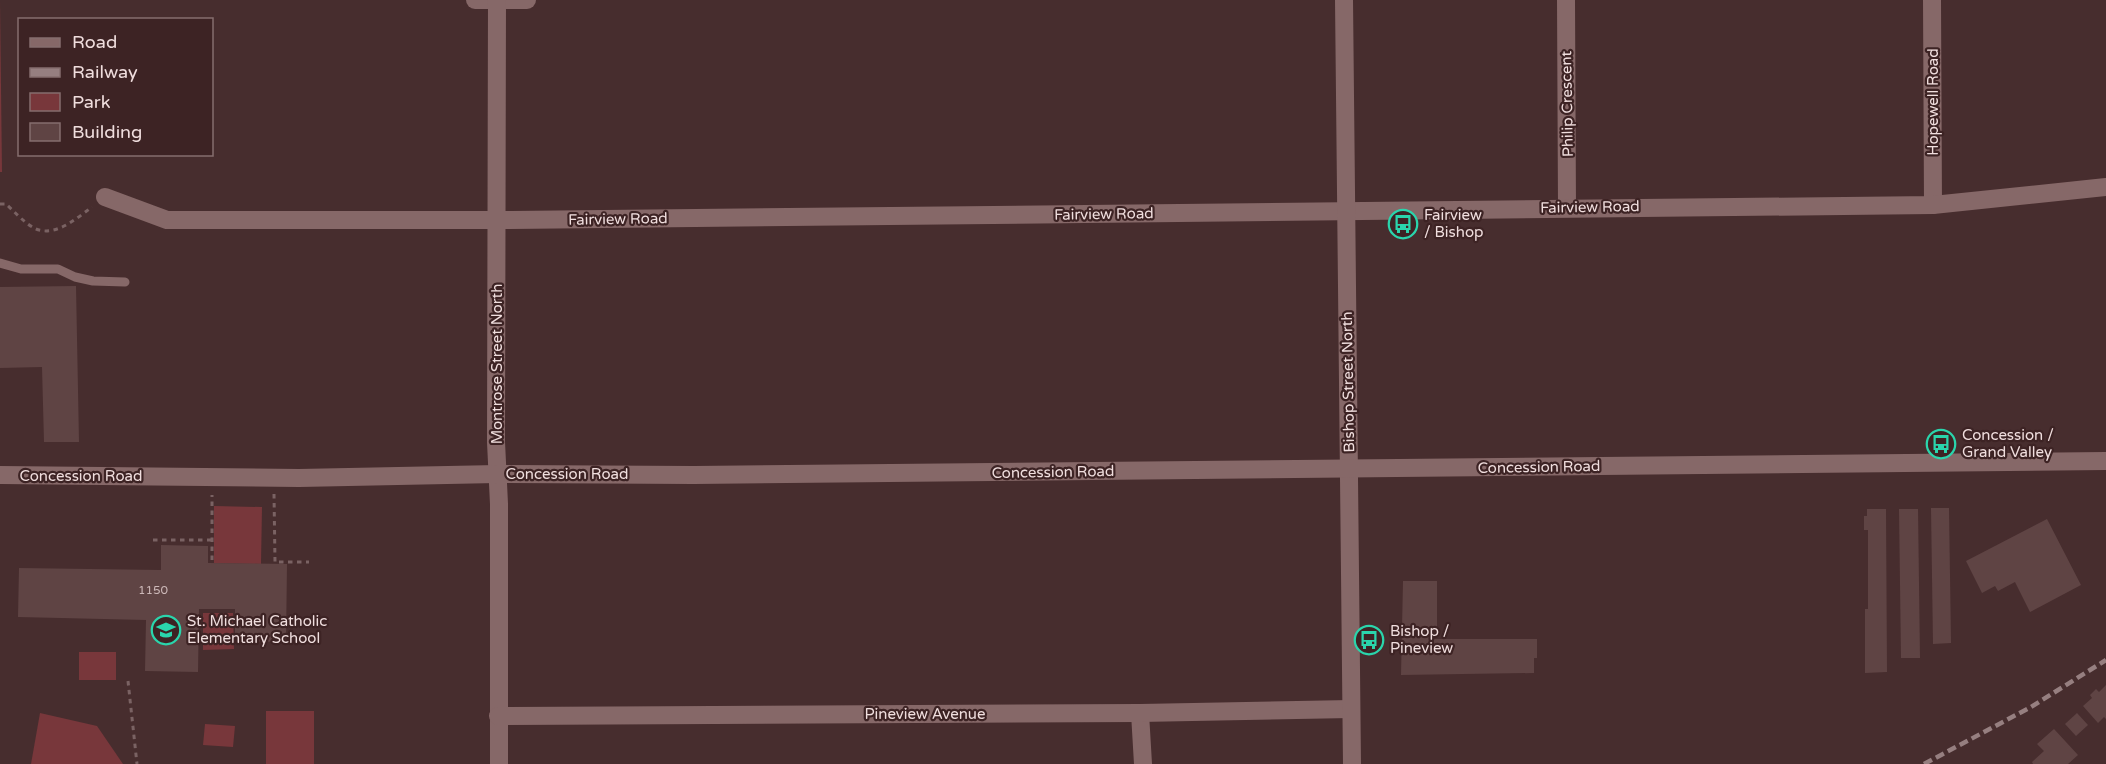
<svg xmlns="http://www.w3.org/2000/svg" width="2106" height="764" viewBox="0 0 2106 764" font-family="'Varela Round',sans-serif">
<rect width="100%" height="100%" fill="#472d2e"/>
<!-- green -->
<g fill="#78373b">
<polygon points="0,0 2,172 0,172"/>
<polygon points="214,506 262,507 261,564 214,563"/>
<polygon points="203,613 233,613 234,649 203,650"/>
<rect x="79" y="652" width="37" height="28"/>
<rect x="266" y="711" width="48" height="53"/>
<polygon points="40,713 97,726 123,764 31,764"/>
<polygon points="205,724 235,726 233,747 203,745"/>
</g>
<!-- building -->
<g fill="#5f4444">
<polygon points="76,286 79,442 44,442 42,367 0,368 0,287"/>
<polygon points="1931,508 1949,508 1951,643 1933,644"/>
<polygon points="1867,509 1886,509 1887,672 1865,673 1865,609 1868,609 1868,530 1864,530 1864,516 1867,516"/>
<polygon points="1899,509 1918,509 1920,658 1901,658"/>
<polygon points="2047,519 2081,585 2030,612 2015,582 1998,591 1995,586 1982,593 1966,561"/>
<polygon points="161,545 208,546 208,563 287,564 286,642 235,641 235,609 199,609 198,672 145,671 146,620 18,617 19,568 161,570"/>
<polygon points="1403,581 1437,581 1437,631 1434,631 1434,639 1537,639 1537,658 1534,658 1534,673 1401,675"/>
<polygon points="2106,685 2106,719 2104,717 2098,723 2083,706 2092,698 2090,695 2096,689 2099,692"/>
<polygon points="2077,713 2088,725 2076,736 2065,724"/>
<polygon points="2054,729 2078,755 2068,764 2033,764 2032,762 2044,751 2037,744"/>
</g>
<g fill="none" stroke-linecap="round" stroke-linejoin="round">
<!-- path -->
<g stroke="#7a6263" stroke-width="3" stroke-dasharray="4.5 4.5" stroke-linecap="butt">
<path d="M0,204H6C14,211 25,224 36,229C56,237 77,218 92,207"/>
<polyline points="274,494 275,562 309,562"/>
<polyline points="153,540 211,540"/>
<polyline points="212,560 212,495"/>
<polyline points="128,681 137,764"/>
</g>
<!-- lane -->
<polyline stroke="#866868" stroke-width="9" points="0,263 21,269 58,269 75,277 93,281 125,282"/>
<!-- street -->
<g stroke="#866868" stroke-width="18">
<polyline points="475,0 527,0"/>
<polyline points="497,0 496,442 499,504 499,764"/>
<polyline points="1566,0 1567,207"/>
<polyline points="1932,0 1933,205"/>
<polyline points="105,197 167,220 511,220 1933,205 2106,187"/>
<polyline points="1140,713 1143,764"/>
<polyline points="498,716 1140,713 1351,709"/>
</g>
<!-- secondary -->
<g stroke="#866868" stroke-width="18">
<polyline points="1344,0 1352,764"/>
<polyline points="0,475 299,478 497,474 694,475 2106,461"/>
</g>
<!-- rail -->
<polyline stroke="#967f80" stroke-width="4.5" stroke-dasharray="9 4.5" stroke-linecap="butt" points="1924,764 2031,707 2106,660"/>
</g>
<!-- icons -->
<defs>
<g id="bus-ring" transform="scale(1.5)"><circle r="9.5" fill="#3d2324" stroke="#2ad5ac" stroke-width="1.5"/><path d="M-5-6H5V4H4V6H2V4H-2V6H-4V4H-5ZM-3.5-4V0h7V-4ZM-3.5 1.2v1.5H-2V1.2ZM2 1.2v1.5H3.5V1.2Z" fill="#2ad5ac"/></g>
<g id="school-ring" transform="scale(1.5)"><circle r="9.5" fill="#3d2324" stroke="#2ad5ac" stroke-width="1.5"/><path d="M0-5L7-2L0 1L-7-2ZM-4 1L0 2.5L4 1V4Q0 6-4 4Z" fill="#2ad5ac"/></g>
</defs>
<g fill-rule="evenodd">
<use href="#bus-ring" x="1403" y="224"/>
<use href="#bus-ring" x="1941" y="444"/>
<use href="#school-ring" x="166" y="630"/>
<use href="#bus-ring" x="1369" y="640"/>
</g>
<g text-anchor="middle" stroke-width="4.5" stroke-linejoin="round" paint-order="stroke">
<!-- number labels -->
<g font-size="12" fill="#ccb8b8">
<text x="153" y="594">1150</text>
</g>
<!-- street labels -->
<g font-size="15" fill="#f0dede" stroke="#3d2324">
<text transform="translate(1933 102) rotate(-90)" y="5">Hopewell Road</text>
<text transform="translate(1567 104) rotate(-91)" y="5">Philip Crescent</text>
<text transform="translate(1590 207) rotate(-1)" y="5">Fairview Road</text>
<text transform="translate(1104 214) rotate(-1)" y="5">Fairview Road</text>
<text transform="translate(618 219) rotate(-1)" y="5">Fairview Road</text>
<text transform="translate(497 364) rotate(-90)" y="5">Montrose Street North</text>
<text transform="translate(1348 382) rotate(-91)" y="5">Bishop Street North</text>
<text transform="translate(1539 467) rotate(-1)" y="5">Concession Road</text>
<text transform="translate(1053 472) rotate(-1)" y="5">Concession Road</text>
<text x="567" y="479">Concession Road</text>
<text x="81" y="481">Concession Road</text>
<text x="925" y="719">Pineview Avenue</text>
</g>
<!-- poi labels -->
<g font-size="15" fill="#f0dede" stroke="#3d2324" text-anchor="start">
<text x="1424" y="220">Fairview<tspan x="1424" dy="17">/ Bishop</tspan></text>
<text x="1962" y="440">Concession /<tspan x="1962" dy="17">Grand Valley</tspan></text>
<text x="187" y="626">St. Michael Catholic<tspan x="187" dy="17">Elementary School</tspan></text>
<text x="1390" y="636">Bishop /<tspan x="1390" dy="17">Pineview</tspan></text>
</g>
</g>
<!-- legend -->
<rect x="18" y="18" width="195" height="138" fill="#3d2324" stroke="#856e6e" stroke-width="1.5"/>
<rect x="30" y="38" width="30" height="9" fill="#866868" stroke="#856e6e" stroke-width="1.5"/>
<text x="72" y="48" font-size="18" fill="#f0dede">Road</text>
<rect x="30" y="68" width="30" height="9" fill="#967f80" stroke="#856e6e" stroke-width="1.5"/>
<text x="72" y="78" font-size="18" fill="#f0dede">Railway</text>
<rect x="30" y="93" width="30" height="18" fill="#78373b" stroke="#856e6e" stroke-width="1.5"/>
<text x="72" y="108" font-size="18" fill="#f0dede">Park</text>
<rect x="30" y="123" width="30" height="18" fill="#5f4444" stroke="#856e6e" stroke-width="1.5"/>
<text x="72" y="138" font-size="18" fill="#f0dede">Building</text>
</svg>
